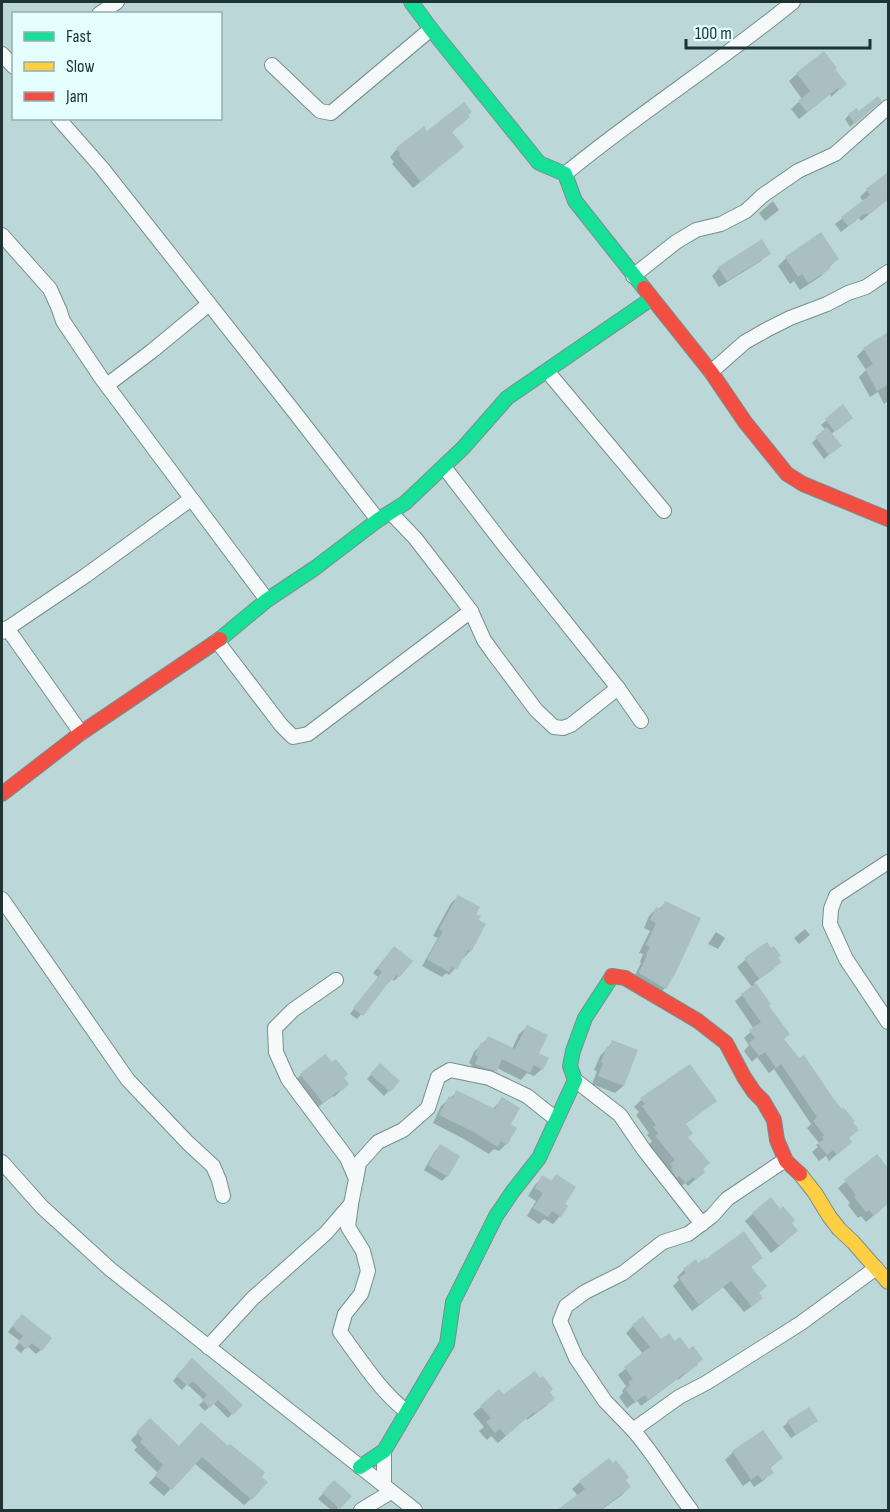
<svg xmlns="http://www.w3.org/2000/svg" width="890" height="1512" viewBox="0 0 890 1512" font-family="'Sofia Sans Condensed',sans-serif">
<rect width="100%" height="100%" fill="#bcd7d7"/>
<!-- shadow -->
<g fill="#0003">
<polygon points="824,53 833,69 845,84 831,97 830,94 799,119 791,109 802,99 789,81 797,74"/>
<polygon points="880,100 850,127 845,119 849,115 859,114"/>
<polygon points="467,115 468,117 451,133 462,147 413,188 392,164 394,162 390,157 397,149 427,133"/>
<polygon points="888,174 888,199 861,221 859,218 841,232 835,224 864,202 860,197 867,190"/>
<polygon points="773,201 779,210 765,221 759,213"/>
<polygon points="820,234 837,259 821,276 800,290 794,281 790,284 778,266 786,258"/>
<polygon points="769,253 761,261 719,287 712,276 719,268"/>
<polygon points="888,334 888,401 884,404 878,392 870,397 859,377 866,370 857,356 864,349"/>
<polygon points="828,419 846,422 831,434 835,450 824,459 812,443 826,430 821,425"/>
<polygon points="458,897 474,914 470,951 449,975 446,973 442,977 422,966 438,938 433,936 451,903"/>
<polygon points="665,903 665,988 658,996 632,981 641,963 640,962 643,954 639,953 650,931 644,928 649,916 657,908 659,909"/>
<polygon points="805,929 810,935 799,944 794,938"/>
<polygon points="716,932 725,938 718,949 708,944"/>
<polygon points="766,944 780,962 772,970 754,983 769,1004 767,1006 782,1040 847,1138 844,1148 829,1161 826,1156 819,1161 812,1152 818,1147 816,1145 819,1143 807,1128 811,1124 774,1069 769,1073 757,1057 752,1062 744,1051 749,1045 744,1038 754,1029 735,1001 752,987 737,967 745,960"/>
<polygon points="389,953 399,976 394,981 392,979 387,984 357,1019 350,1014 378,977 373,973"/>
<polygon points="527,1027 542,1069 534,1076 527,1073 521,1080 497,1068 488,1078 468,1072 472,1065 469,1063 474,1052 488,1038 512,1049 519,1034"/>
<polygon points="613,1042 636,1051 623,1086 615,1093 592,1084 597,1071 594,1070 600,1056"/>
<polygon points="331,1064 347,1084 334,1097 333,1096 315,1109 293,1082 301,1075"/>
<polygon points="380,1065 398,1081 384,1096 367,1079"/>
<polygon points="457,1092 492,1110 502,1099 509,1125 506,1144 499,1151 494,1149 489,1154 464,1139 433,1123 441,1106"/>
<polygon points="641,1100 685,1125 686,1137 701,1170 696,1179 688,1186 685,1183 678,1189 664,1172 668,1168 649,1144 652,1141 647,1135 649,1133 636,1115 639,1112 634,1107"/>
<polygon points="440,1146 447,1176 442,1181 424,1170 435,1151"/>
<polygon points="876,1156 888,1170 888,1205 887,1204 866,1222 861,1216 858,1218 848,1205 850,1203 838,1188"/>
<polygon points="557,1176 563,1205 560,1216 553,1224 544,1219 539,1224 527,1216 536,1201 528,1196 535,1185 543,1177 550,1182"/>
<polygon points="753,1214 790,1223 789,1238 771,1253 745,1221"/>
<polygon points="761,1258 750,1268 757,1294 754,1305 744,1312 723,1287 692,1311 673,1286 679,1280 677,1277 684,1270 698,1265"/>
<polygon points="17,1320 41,1350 36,1354 27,1346 21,1353 15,1348 20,1341 8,1332"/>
<polygon points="633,1326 661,1341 674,1343 689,1351 696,1365 678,1380 677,1379 641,1406 637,1401 627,1408 619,1397 623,1393 622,1391 626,1386 618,1375 643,1354 626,1333"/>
<polygon points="192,1360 241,1405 228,1418 213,1403 205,1411 199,1405 204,1400 187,1384 182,1390 173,1381"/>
<polygon points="549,1392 553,1398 546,1406 527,1420 526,1418 498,1443 491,1436 487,1440 479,1431 484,1427 473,1414 481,1407 503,1396"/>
<polygon points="150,1420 179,1448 228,1448 251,1499 244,1505 194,1463 164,1496 149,1483 158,1473 134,1450 137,1447 131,1440"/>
<polygon points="816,1420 811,1425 791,1438 783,1427 788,1422"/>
<polygon points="763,1432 781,1458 769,1469 772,1472 764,1480 754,1487 750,1481 743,1486 725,1460 733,1452"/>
<polygon points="624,1480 629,1487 622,1495 601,1510 560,1510 578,1496 572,1489 580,1482"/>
<polygon points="334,1482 350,1496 336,1510 331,1510 318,1499"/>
</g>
<!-- building -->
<g fill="#aabfc1">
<polygon points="824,51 837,68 835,69 847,84 840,90 838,88 807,112 798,101 810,91 796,73"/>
<polygon points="878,96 882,101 855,124 848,114 857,108 859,111"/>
<polygon points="464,102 472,112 468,115 470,117 452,132 464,147 421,182 399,155 400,154 396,148 424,126 427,131"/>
<polygon points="888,172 888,199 868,215 866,213 848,226 841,217 870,195 866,189"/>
<polygon points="821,232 839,259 829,266 830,269 808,283 802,274 798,277 785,257"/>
<polygon points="762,239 771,254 727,281 718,267"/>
<polygon points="888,332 888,385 877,391 865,369 873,364 863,348"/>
<polygon points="843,404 853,418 835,432 825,419"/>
<polygon points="827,427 842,446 829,455 815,437"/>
<polygon points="458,895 480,907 476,914 481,916 479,920 486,924 471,952 468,950 457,969 452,967 449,972 427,959 443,931 439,929"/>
<polygon points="665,901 701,918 676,972 666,989 639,973 647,955 646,954 650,947 646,945 656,923 650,920 656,907 661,909"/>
<polygon points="767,942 771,948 774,946 781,956 778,958 782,962 759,979 744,958"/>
<polygon points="394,946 413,961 400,977 397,975 392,980 391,979 363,1016 353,1008 382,972 377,968"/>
<polygon points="756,983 771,1004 769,1006 790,1034 784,1039 799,1058 804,1055 833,1098 842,1109 843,1107 855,1121 853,1122 859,1130 849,1138 852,1142 837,1155 833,1150 827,1155 818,1144 824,1139 822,1137 824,1135 813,1121 817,1117 781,1064 776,1068 765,1052 759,1056 749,1043 755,1038 749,1030 761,1022 741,994"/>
<polygon points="527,1025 548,1035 539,1053 549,1058 543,1070 534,1065 530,1073 502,1059 497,1072 475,1064 478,1057 475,1055 481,1042 484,1044 488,1036 515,1049"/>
<polygon points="612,1040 638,1050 624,1086 598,1076 603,1063 601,1062 607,1046 609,1048"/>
<polygon points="325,1054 332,1062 336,1059 348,1074 344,1078 349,1084 342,1091 341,1089 323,1103 300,1074"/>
<polygon points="380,1063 400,1081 390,1092 370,1074"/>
<polygon points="690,1064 717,1101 686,1124 693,1133 688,1137 710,1163 703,1169 705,1172 696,1180 693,1177 686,1183 679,1176 677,1178 671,1169 673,1168 670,1164 675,1160 655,1136 658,1133 653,1127 656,1125 642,1106 645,1104 640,1098"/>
<polygon points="456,1090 495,1109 502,1097 520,1108 511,1124 517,1128 507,1145 501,1141 498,1147 472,1131 439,1115 449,1096 453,1098"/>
<polygon points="440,1144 460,1156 448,1177 428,1165"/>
<polygon points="877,1154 888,1168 888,1203 874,1216 869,1210 866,1212 854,1197 856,1195 844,1180"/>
<polygon points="556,1174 576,1187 565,1204 568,1206 561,1217 552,1211 548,1217 533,1208 543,1193 535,1188 542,1175 552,1181"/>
<polygon points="771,1197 780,1209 783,1206 795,1220 792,1223 798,1231 779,1246 752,1213"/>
<polygon points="744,1231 763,1258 751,1267 767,1286 759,1293 763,1298 752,1307 731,1281 699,1305 679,1278 686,1273 683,1269 696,1259 698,1263 705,1258 706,1259"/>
<polygon points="22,1314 52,1338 42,1351 32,1343 26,1349 18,1342 23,1336 12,1326"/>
<polygon points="643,1316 661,1339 669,1333 675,1341 680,1337 689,1349 693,1346 703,1359 697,1364 698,1365 686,1374 685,1373 648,1400 645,1395 635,1402 625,1389 630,1385 628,1382 633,1379 624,1367 650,1347 632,1325"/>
<polygon points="192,1358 243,1405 233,1415 218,1400 210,1408 202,1400 207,1395 193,1381 188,1386 176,1376"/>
<polygon points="535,1371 540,1378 543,1376 553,1389 550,1392 555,1399 535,1413 534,1412 506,1436 500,1429 495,1433 486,1422 491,1418 480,1406 499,1389 504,1394"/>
<polygon points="809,1407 818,1421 796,1435 787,1421"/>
<polygon points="150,1418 179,1446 201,1422 228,1446 230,1444 265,1472 262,1477 268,1482 252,1500 202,1457 172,1490 155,1475 163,1465 140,1442 143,1439 136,1432"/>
<polygon points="763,1430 783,1458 770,1467 774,1473 762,1480 758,1475 751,1480 732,1451"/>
<polygon points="609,1458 613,1463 616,1460 629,1477 626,1480 631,1487 600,1510 557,1510 585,1489 579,1481"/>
<polygon points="334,1480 352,1496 340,1509 322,1493"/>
</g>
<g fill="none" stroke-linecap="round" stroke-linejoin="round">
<!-- street casing -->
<g stroke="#798e8e" stroke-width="16">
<g id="street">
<polyline points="99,14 117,2"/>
<polyline points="2,54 14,67"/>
<polyline points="272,65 320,111 331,113 431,29"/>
<polyline points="58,118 102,168 296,414 378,520"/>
<path d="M565,174C639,113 720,62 793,2"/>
<polyline points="2,235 50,289 59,309 63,321 102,379 267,600"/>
<polyline points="633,276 676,242 696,230 721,224 746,211 762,196 798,171 835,154 888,107"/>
<polyline points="547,371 664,511"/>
<polyline points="711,372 745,342 768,329 790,318 827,304 848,293 866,287 888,272"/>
<polyline points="107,385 152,351 209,304"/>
<polyline points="444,467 504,545 618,688 641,721"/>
<polyline points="391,513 415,538 449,582 471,611 484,640 494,654 536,710 554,727 563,728 571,725 618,688"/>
<polyline points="7,628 81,733"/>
<polyline points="2,632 85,576 191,499"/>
<polyline points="217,641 281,725 293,737 308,734 471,611"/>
<polyline points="888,862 836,896 831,909 830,924 846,959 888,1022"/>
<polyline points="2,899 128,1080 188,1143 213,1166 219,1180 223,1196"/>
<polyline points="575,1080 620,1115 644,1150 702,1224"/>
<polyline points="2,1162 42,1207 110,1269 415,1510"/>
<polyline points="356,1179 359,1163 378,1142 403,1130 428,1108 438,1077 450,1070 489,1078 527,1096 556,1119"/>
<path d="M351,1204L348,1227L363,1251L368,1271L361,1294L345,1314L340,1332C361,1360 379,1390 407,1412"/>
<polyline points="208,1347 253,1298 326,1233 351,1204 356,1179 347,1158 288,1079 276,1052 275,1028 293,1010 336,980"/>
<polyline points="633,1430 605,1401 576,1358 560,1321 566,1306 585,1292 623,1273 663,1242 688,1234 712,1216 727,1199 779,1164 786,1161"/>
<polyline points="384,1485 384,1451"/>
<polyline points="361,1510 391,1492"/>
<path d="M691,1510C671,1484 655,1455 633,1430L679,1397L706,1383L801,1323L876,1268"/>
</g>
</g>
<!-- fast casing -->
<g stroke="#798e8e" stroke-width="16">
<g id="fast">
<polyline points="411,2 431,29 539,163 565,174 575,201 644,288"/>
<polyline points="220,639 267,600 315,568 378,520 405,503 463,448 507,398 651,299"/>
<polyline points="360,1467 384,1451 447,1344 453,1302 496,1216 513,1191 539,1158 575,1080 570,1066 573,1051 585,1018 611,978"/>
</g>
</g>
<!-- slow casing -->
<g stroke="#798e8e" stroke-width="16">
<polyline id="slow" points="800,1174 815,1193 829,1216 839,1229 853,1242 888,1282"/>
</g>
<!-- jam casing -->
<g stroke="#798e8e" stroke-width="16">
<g id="jam">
<polyline points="644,288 711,372 745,422 787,474 803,484 888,519"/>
<polyline points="2,794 81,733 220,639"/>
<polyline points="611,978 612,976 625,978 698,1021 726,1043 744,1077 754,1092 763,1101 774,1120 777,1140 786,1161 800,1174"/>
</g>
</g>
<!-- street -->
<use href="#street" stroke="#f5f9f9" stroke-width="14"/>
<!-- fast -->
<use href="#fast" stroke="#16e098" stroke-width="14"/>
<!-- slow -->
<use href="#slow" stroke="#ffcf43" stroke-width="14"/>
<!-- jam -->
<use href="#jam" stroke="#f24e42" stroke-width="14"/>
</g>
<!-- border -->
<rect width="890" height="1512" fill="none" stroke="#1f3333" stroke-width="6"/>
<!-- legend -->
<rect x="12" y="12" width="210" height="108" fill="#e5fefe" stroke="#96adad" stroke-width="1.5"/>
<rect x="24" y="32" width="30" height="9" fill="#16e098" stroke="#96adad" stroke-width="1.5"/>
<text x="66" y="42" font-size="18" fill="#1f3333">Fast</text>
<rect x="24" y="62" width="30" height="9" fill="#ffcf43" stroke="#96adad" stroke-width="1.5"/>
<text x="66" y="72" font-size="18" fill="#1f3333">Slow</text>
<rect x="24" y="92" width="30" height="9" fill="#f24e42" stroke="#96adad" stroke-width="1.5"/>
<text x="66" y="102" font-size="18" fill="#1f3333">Jam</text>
<!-- scale -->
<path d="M686 39v9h184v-9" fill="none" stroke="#1f3333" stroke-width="3"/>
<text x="695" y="39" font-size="18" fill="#1f3333" stroke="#e5fefe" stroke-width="4.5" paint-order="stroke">100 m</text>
</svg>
